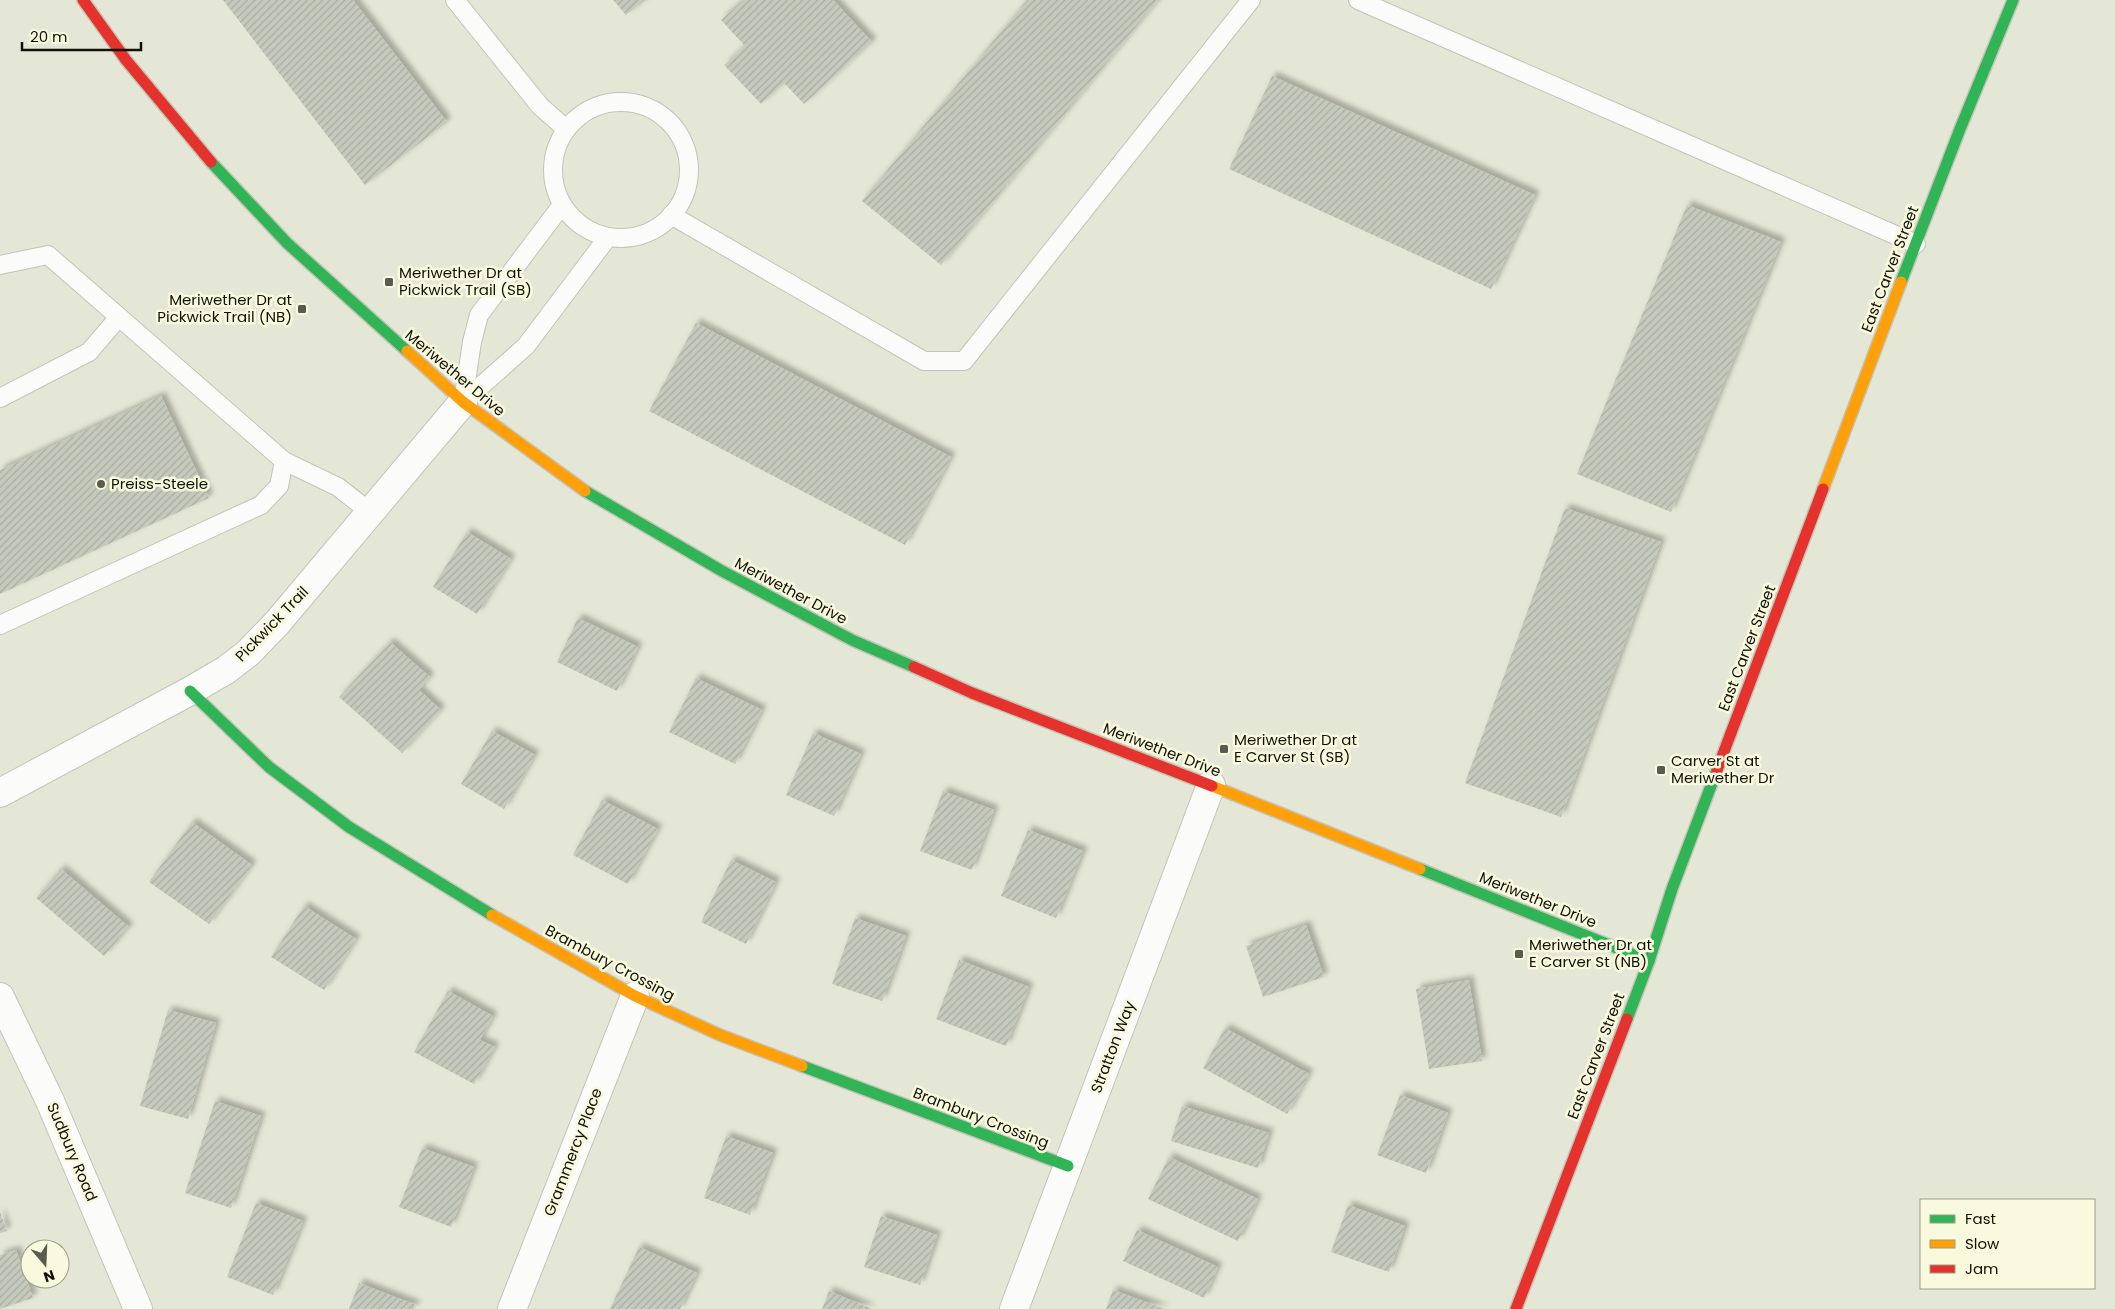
<svg xmlns="http://www.w3.org/2000/svg" width="2115" height="1309" viewBox="0 0 2115 1309" font-family="Poppins,sans-serif">
<defs>
<pattern id="building-hatch" width="6" height="6" patternUnits="userSpaceOnUse" patternTransform="scale(1.25)"><rect width="6" height="6" fill="#c6cabd"/><path d="M-1 1l2-2M0 6l6-6M5 7l2-2" fill="none" stroke="#a9aca1"/></pattern>
<filter id="shadow"><feDropShadow dx="4.5" dy="-4.5" stdDeviation="2.5" flood-color="#0004"/></filter>
</defs>
<rect width="100%" height="100%" fill="#e5e7d6"/>
<!-- building -->
<g fill="url(#building-hatch)" filter="url(#shadow)">
<polygon points="223,0 353,0 447,122 365,185"/>
<polygon points="613,0 645,0 626,15"/>
<polygon points="743,0 833,0 872,42 804,104 784,83 761,104 724,65 745,46 721,20"/>
<polygon points="1027,0 1158,0 941,265 862,201"/>
<polygon points="1272,76 1535,195 1491,289 1229,169"/>
<polygon points="1687,205 1781,242 1671,512 1577,474"/>
<polygon points="696,323 951,457 905,545 649,411"/>
<polygon points="161,396 209,498 0,594 0,470"/>
<polygon points="1565,508 1661,542 1561,817 1465,783"/>
<polygon points="467,532 511,559 477,614 433,587"/>
<polygon points="578,618 638,647 617,691 557,662"/>
<polygon points="390,642 430,677 419,690 441,710 402,753 339,697"/>
<polygon points="696,678 762,710 735,764 669,732"/>
<polygon points="492,731 535,755 504,809 461,784"/>
<polygon points="813,733 861,754 834,816 786,795"/>
<polygon points="943,791 994,810 972,870 920,851"/>
<polygon points="602,800 658,829 628,884 573,855"/>
<polygon points="192,822 252,865 209,924 149,882"/>
<polygon points="1028,830 1083,851 1056,918 1001,896"/>
<polygon points="731,860 776,882 746,944 701,922"/>
<polygon points="61,869 129,927 104,956 36,898"/>
<polygon points="304,906 356,939 324,990 271,957"/>
<polygon points="855,918 906,936 882,1001 832,984"/>
<polygon points="1306,925 1324,977 1263,997 1246,946"/>
<polygon points="959,960 1029,987 1006,1046 936,1019"/>
<polygon points="1469,980 1482,1061 1429,1069 1416,989"/>
<polygon points="448,991 493,1016 480,1040 495,1047 474,1084 414,1052"/>
<polygon points="168,1010 216,1023 188,1119 140,1106"/>
<polygon points="1225,1028 1309,1074 1287,1114 1203,1068"/>
<polygon points="1400,1095 1448,1113 1426,1173 1377,1155"/>
<polygon points="215,1101 261,1116 231,1208 185,1193"/>
<polygon points="1182,1106 1269,1133 1258,1168 1171,1141"/>
<polygon points="726,1136 773,1153 750,1215 704,1198"/>
<polygon points="422,1148 474,1167 451,1227 399,1207"/>
<polygon points="1169,1157 1258,1199 1238,1241 1148,1199"/>
<polygon points="256,1203 303,1221 273,1295 227,1277"/>
<polygon points="1348,1205 1405,1226 1389,1272 1331,1252"/>
<polygon points="0,1212 7,1231 0,1233"/>
<polygon points="881,1216 937,1235 920,1285 864,1267"/>
<polygon points="1137,1230 1218,1267 1204,1298 1123,1261"/>
<polygon points="639,1247 697,1273 680,1309 610,1309"/>
<polygon points="16,1250 33,1298 0,1309 0,1255"/>
<polygon points="359,1283 416,1305 414,1309 349,1309"/>
<polygon points="1113,1290 1165,1309 1106,1309"/>
<polygon points="829,1291 872,1309 822,1309"/>
</g>
<g fill="none" stroke-linecap="round" stroke-linejoin="round">
<!-- lane casing -->
<g stroke="#c3c4b7" stroke-width="20">
<g id="lane">
<polyline points="455,0 540,106 566,129"/>
<polyline points="1358,0 1916,244"/>
<circle cx="621" cy="170" r="68"/>
<polyline points="671,215 924,361 964,361 1251,0"/>
<polyline points="0,265 48,255 284,461 338,487 370,512"/>
<polyline points="0,398 89,352 119,317"/>
<polyline points="463,402 472,342 479,315 562,205"/>
<polyline points="463,402 526,346 608,237"/>
<polyline points="0,625 261,505 279,486 284,461"/>
</g>
</g>
<!-- street casing -->
<g stroke="#c3c4b7" stroke-width="30">
<g id="street">
<polyline points="0,793 190,691 226,670 248,653 277,623 463,402"/>
<polyline points="0,997 50,1101 138,1309"/>
<polyline points="512,1309 635,996"/>
<polyline points="1014,1309 1211,785"/>
</g>
</g>
<!-- fast casing -->
<g stroke="#c3c4b7" stroke-width="14">
<g id="fast">
<polyline points="211,162 287,243 407,351"/>
<polyline points="1901,282 1960,129 2013,0"/>
<polyline points="585,491 722,571 852,640 914,667"/>
<polyline points="190,691 269,767 349,827 492,915"/>
<polyline points="1420,869 1649,961"/>
<polyline points="1627,1019 1649,961 1672,889 1717,770"/>
<polyline points="802,1066 1068,1166"/>
</g>
</g>
<!-- slow casing -->
<g stroke="#c3c4b7" stroke-width="14">
<g id="slow">
<polyline points="407,351 463,402 585,491"/>
<polyline points="1823,489 1901,282"/>
<polyline points="1212,786 1420,869"/>
<polyline points="492,915 635,996 720,1035 802,1066"/>
</g>
</g>
<!-- jam casing -->
<g stroke="#c3c4b7" stroke-width="14">
<g id="jam">
<polyline points="83,0 126,60 211,162"/>
<polyline points="914,667 972,693 1212,786"/>
<polyline points="1717,770 1823,489"/>
<polyline points="1516,1309 1627,1019"/>
</g>
</g>
<!-- lane -->
<use href="#lane" stroke="#fbfbf9" stroke-width="18"/>
<!-- street -->
<use href="#street" stroke="#fbfbf9" stroke-width="28"/>
<!-- fast -->
<use href="#fast" stroke="#30b455" stroke-width="11"/>
<!-- slow -->
<use href="#slow" stroke="#ff9f0a" stroke-width="11"/>
<!-- jam -->
<use href="#jam" stroke="#e5322d" stroke-width="11"/>
</g>
<!-- markers -->
<g fill="#5b5c50" stroke="#f9fadd" stroke-width="2">
<rect x="384" y="277" width="10" height="10" rx="2.5"/>
<rect x="297" y="304" width="10" height="10" rx="2.5"/>
<circle cx="101" cy="484" r="5"/>
<rect x="1219" y="744" width="10" height="10" rx="2.5"/>
<rect x="1656" y="765" width="10" height="10" rx="2.5"/>
<rect x="1514" y="949" width="10" height="10" rx="2.5"/>
</g>
<g text-anchor="middle" stroke-width="5" stroke-linejoin="round" paint-order="stroke">
<!-- street labels -->
<g font-size="15" fill="#111108" stroke="#f9fadd">
<text transform="translate(1890 269) rotate(-69)" y="5">East Carver Street</text>
<text transform="translate(455 373) rotate(40)" y="5">Meriwether Drive</text>
<text transform="translate(791 591) rotate(28)" y="5">Meriwether Drive</text>
<text transform="translate(272 624) rotate(-46)" y="5">Pickwick Trail</text>
<text transform="translate(1747 648) rotate(-69)" y="5">East Carver Street</text>
<text transform="translate(1162 750) rotate(21)" y="5">Meriwether Drive</text>
<text transform="translate(1538 900) rotate(22)" y="5">Meriwether Drive</text>
<text transform="translate(610 963) rotate(28)" y="5">Brambury Crossing</text>
<text transform="translate(1113 1047) rotate(-69)" y="5">Stratton Way</text>
<text transform="translate(1596 1056) rotate(-69)" y="5">East Carver Street</text>
<text transform="translate(981 1118) rotate(21)" y="5">Brambury Crossing</text>
<text transform="translate(72 1152) rotate(67)" y="5">Sudbury Road</text>
<text transform="translate(573 1152) rotate(-69)" y="5">Grammercy Place</text>
</g>
<!-- poi labels -->
<g font-size="15" fill="#111108" stroke="#f9fadd" text-anchor="start">
<text x="399" y="278">Meriwether Dr at<tspan x="399" dy="17">Pickwick Trail (SB)</tspan></text>
<text x="292" y="305" text-anchor="end">Meriwether Dr at<tspan x="292" dy="17">Pickwick Trail (NB)</tspan></text>
<text x="111" y="489">Preiss-Steele</text>
<text x="1234" y="745">Meriwether Dr at<tspan x="1234" dy="17">E Carver St (SB)</tspan></text>
<text x="1671" y="766">Carver St at<tspan x="1671" dy="17">Meriwether Dr</tspan></text>
<text x="1529" y="950">Meriwether Dr at<tspan x="1529" dy="17">E Carver St (NB)</tspan></text>
</g>
</g>
<!-- legend -->
<rect x="1920" y="1199" width="175" height="90" fill="#f9fadd" stroke="#9c9d88"/>
<rect x="1930" y="1215" width="25" height="8" fill="#30b455" stroke="#9c9d88"/>
<text x="1965" y="1224" font-size="15" fill="#111108">Fast</text>
<rect x="1930" y="1240" width="25" height="8" fill="#ff9f0a" stroke="#9c9d88"/>
<text x="1965" y="1249" font-size="15" fill="#111108">Slow</text>
<rect x="1930" y="1265" width="25" height="8" fill="#e5322d" stroke="#9c9d88"/>
<text x="1965" y="1274" font-size="15" fill="#111108">Jam</text>
<!-- north arrow -->
<g transform="translate(45 1264) rotate(161)"><circle r="24" fill="#f9fadd" stroke="#9c9d88"/>
<path d="M0-4L9 19L0 12L-9 19Z" fill="#5b5c50"/>
<text y="-8" font-size="14" font-weight="bold" text-anchor="middle" fill="#111108">N</text>
</g>
<!-- scale -->
<path d="M22 42v8h119v-8" fill="none" stroke="#111108" stroke-width="2.5"/>
<text x="30" y="42" font-size="15" fill="#111108" stroke="#f9fadd" stroke-width="4" paint-order="stroke">20 m</text>
</svg>
